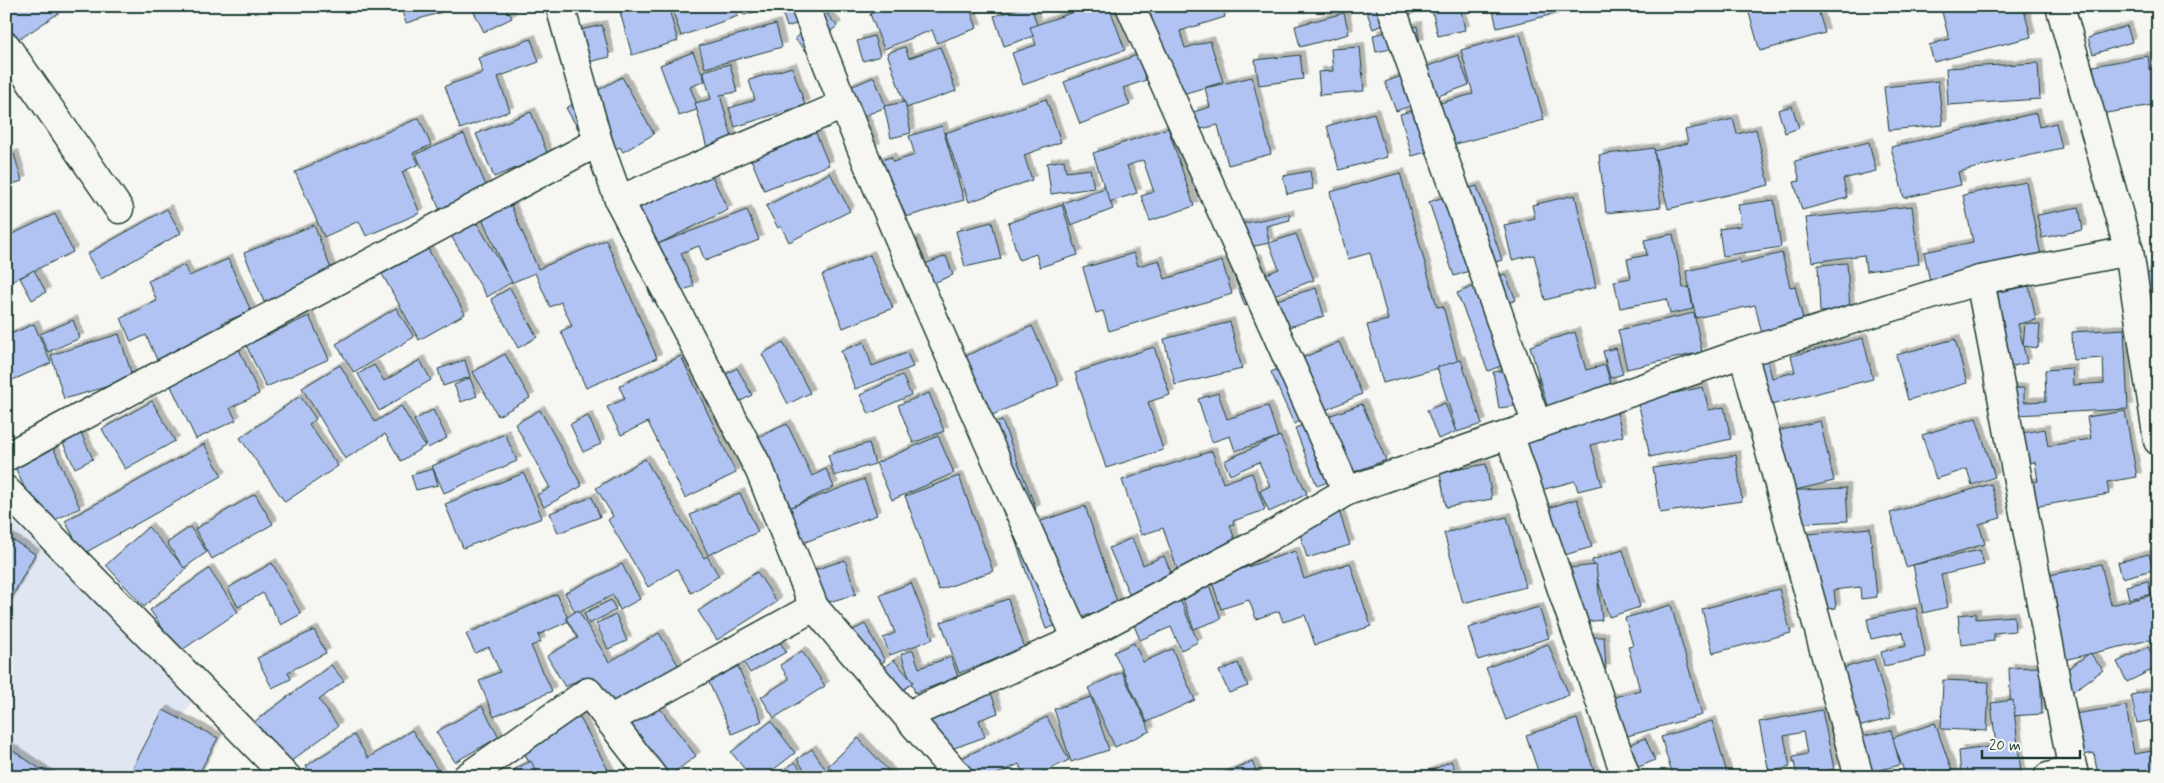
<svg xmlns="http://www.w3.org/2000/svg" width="2164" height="783" viewBox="0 0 2164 783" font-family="Mynerve,sans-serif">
<defs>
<filter id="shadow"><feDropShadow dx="4.5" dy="-4.5" stdDeviation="0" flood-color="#0004"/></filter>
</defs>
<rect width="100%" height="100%" fill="#f6f6f2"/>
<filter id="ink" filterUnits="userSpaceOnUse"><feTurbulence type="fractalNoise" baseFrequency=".02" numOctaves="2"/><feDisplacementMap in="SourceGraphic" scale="10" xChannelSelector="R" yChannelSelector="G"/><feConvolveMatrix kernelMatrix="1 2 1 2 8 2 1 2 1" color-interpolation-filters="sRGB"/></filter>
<g filter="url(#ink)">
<!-- built -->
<polygon fill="#e1e7f2" points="6,515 196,695 155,760 181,777 6,777"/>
<!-- building -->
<g fill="#b0c3f2" stroke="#1f3d34" filter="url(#shadow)">
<polygon points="6,6 69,6 14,43 6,32"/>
<polygon points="400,6 441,6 442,12 406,23"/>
<polygon points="475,6 506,6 512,18 484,32 472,8"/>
<polygon points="638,6 668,6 678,41 632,55 620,12"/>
<polygon points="671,6 734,6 738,16 681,36"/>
<polygon points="740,6 765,6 766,8 744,15"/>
<polygon points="780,6 834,6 836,11 787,27"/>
<polygon points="889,6 969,6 977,28 937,43 932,30 884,49 870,14"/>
<polygon points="972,6 998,6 974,13"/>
<polygon points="1027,6 1031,6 1040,34 1004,46 994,16"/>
<polygon points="1091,6 1109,6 1125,50 1023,85 1012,53 1036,45 1030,27"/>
<polygon points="1148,6 1222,6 1225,17 1180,31 1185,48 1210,41 1223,82 1176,96"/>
<polygon points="1423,6 1424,9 1373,29 1365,7"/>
<polygon points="1431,6 1460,6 1465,30 1438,36"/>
<polygon points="1492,6 1548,6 1550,15 1497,28"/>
<polygon points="1550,6 1582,6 1552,15"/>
<polygon points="1747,6 1817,6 1825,33 1760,51"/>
<polygon points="1965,6 2023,6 2031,37 1934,62 1929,45 1949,39 1942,12"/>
<polygon points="825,12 837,26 807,52 795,39"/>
<polygon points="1344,13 1349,34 1300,47 1295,26"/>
<polygon points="776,24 782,47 705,68 699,46"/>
<polygon points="602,25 610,57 562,68 554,36"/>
<polygon points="1417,26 1420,43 1376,52 1373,35"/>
<polygon points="2127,26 2132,42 2093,54 2088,38"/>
<polygon points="1520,34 1544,120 1412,156 1400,114 1473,94 1461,50"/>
<polygon points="874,36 880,56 863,61 857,41"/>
<polygon points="531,39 539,62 498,77 510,111 460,129 445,86 483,73 478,58"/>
<polygon points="905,47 909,58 940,47 956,91 906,108 887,53"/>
<polygon points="1360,47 1364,91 1320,95 1318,72 1333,71 1331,49"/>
<polygon points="693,52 705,81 690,87 699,109 679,116 660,65"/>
<polygon points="1137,55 1146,80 1123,88 1130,105 1080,124 1064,82"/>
<polygon points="1300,55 1303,79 1259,85 1255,60"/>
<polygon points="1458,55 1469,85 1396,111 1385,82"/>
<polygon points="2148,56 2150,70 2158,69 2158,104 2101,114 2093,66"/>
<polygon points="2038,63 2040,99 1948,105 1946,68"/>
<polygon points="730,64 737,92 720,95 733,141 707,148 695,103 711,99 703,71"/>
<polygon points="792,67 805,105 735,127 729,108 755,100 749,80"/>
<polygon points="622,77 654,134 623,152 620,147 596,160 566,108"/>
<polygon points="874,77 886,107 864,116 876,147 853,157 829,96"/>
<polygon points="1252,77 1271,154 1228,165 1218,125 1197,130 1193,112 1210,107 1205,88"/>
<polygon points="1938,81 1943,125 1889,130 1884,87"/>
<polygon points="1046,99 1061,142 1024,155 1032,180 969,202 945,133"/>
<polygon points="905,102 911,133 891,138 884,106"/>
<polygon points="1792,106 1799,128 1785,133 1778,110"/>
<polygon points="531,112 548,155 494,177 476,134"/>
<polygon points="1374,113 1387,157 1339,170 1327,126"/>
<polygon points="2036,113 2039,127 2056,123 2062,148 1958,172 1961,185 1904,198 1891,147"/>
<polygon points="419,118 431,145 413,153 419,164 402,172 420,213 366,236 359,221 324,237 295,172"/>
<polygon points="1733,119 1737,134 1756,129 1769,185 1668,209 1654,151 1688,143 1685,130"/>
<polygon points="813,126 829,165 764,190 748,152"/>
<polygon points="942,126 964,200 882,224 865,165 891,157 893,162 915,155 909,136"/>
<polygon points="1168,128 1194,206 1150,221 1141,196 1154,192 1143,160 1127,166 1137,193 1109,202 1093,153"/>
<polygon points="464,134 490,195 442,215 416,154"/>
<polygon points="1869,142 1876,171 1843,179 1847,198 1802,210 1794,182 1800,181 1795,161"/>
<polygon points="1654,148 1661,207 1606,213 1599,155"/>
<polygon points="14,154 22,181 6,186 6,157"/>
<polygon points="1064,160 1066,172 1090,169 1094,188 1051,194 1047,163"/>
<polygon points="1310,171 1313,189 1287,194 1283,176"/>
<polygon points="830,173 850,211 789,242 781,226 778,228 766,206"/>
<polygon points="1400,173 1437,307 1443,306 1458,363 1383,383 1367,325 1388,320 1370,253 1348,259 1330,192"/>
<polygon points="711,174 728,210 633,256 616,219"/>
<polygon points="2026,182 2041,256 1930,282 1924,252 1973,242 1963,195"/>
<polygon points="1477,186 1502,260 1454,276 1429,202"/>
<polygon points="1105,188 1113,209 1071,225 1063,203"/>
<polygon points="1575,195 1596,287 1545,300 1534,255 1512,260 1504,225 1535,218 1532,205"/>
<polygon points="1774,200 1781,247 1723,256 1719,229 1741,226 1738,205"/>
<polygon points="510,203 538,269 606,240 657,358 586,388 561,331 572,326 561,302 550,307 535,273 511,283 481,216"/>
<polygon points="1062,205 1078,255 1040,267 1036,254 1019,260 1008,223"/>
<polygon points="1912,206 1919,264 1866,271 1864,255 1812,262 1806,218"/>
<polygon points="2079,207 2083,230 2042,238 2037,215"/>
<polygon points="167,209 181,233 101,279 87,254"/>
<polygon points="747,210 759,240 705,261 699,246 681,253 694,286 653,302 634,253"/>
<polygon points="55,214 73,252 6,284 6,237"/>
<polygon points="1289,214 1290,220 1266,226 1269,243 1236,250 1231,226"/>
<polygon points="475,220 512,282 487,297 450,234"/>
<polygon points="992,222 1001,259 965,267 956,231"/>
<polygon points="314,225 333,274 264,302 244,253"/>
<polygon points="1296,234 1314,280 1245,306 1231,268 1257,258 1264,275 1279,269 1269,243"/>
<polygon points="1673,234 1683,288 1689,287 1693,309 1670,314 1667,299 1620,308 1614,281 1631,278 1627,259 1647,255 1644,240"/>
<polygon points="915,240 925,264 946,256 953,275 914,291 896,248"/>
<polygon points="2152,243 2158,243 2158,261 2155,262"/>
<polygon points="428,249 465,314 419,340 382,274"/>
<polygon points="1134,253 1138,266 1159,260 1165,279 1222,261 1232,294 1109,331 1103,311 1096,313 1083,268"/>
<polygon points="1782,253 1790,287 1795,286 1805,328 1763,338 1755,305 1696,318 1686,271 1739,259 1740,263"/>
<polygon points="870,255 893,308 843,328 822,275"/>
<polygon points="228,259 251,311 222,323 226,331 157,360 146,335 131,342 121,318 157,301 148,281 184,265 189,276"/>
<polygon points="1847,263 1850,310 1820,312 1818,265"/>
<polygon points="34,270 46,292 32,300 20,278"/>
<polygon points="2158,271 2158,291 2148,294 2145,274"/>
<polygon points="1505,274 1516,300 1492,309 1513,361 1488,371 1457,293"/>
<polygon points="2029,286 2036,320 2018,324 2027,363 1989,371 1973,297"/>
<polygon points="510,288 537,337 518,348 491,299"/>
<polygon points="1316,288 1324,316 1266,334 1257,306"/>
<polygon points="396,308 414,337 354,373 336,344"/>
<polygon points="1694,313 1702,352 1627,369 1618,330"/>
<polygon points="309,316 329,359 266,387 246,345"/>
<polygon points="73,320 80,338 48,352 40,334"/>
<polygon points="1230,322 1242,369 1175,385 1164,339"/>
<polygon points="2025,323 2040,325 2038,348 2023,346"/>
<polygon points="34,324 51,363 6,383 6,336"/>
<polygon points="1032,326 1059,385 966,427 939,368"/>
<polygon points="2124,329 2128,409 1999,416 1998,389 2024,388 2024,402 2046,401 2045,370 2072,368 2073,385 2104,383 2103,358 2073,360 2072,332"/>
<polygon points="1575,332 1586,370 1605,365 1613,390 1548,409 1530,346"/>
<polygon points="119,334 133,379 64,399 51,355"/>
<polygon points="1863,338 1873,379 1759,408 1747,363 1767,358 1772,378 1795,372 1791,356"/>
<polygon points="1955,339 1967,383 1908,400 1896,355"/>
<polygon points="783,342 810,393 788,404 762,354"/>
<polygon points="864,342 872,366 907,353 913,367 855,389 841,351"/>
<polygon points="1339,342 1362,394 1294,424 1271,372"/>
<polygon points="238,347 259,394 230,408 236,420 196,439 168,380"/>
<polygon points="1154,347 1170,395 1148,402 1163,450 1106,468 1075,373"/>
<polygon points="1616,348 1623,374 1610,378 1603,351"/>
<polygon points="505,354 530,398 498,416 473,372"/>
<polygon points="681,356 736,473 685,498 648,422 621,435 607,407 625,399 619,386"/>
<polygon points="420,360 431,380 379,411 358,374 374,365 384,381"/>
<polygon points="465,360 470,377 443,386 438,369"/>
<polygon points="1461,360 1482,424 1457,432 1437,367"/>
<polygon points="340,365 375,422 401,406 425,446 401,461 385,434 345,459 302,388"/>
<polygon points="737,368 752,395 726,409 712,382"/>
<polygon points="1514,369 1516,381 1538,378 1542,402 1499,408 1493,372"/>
<polygon points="902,375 911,395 869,414 860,395"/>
<polygon points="470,378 477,396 461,402 454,385"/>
<polygon points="1703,387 1709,410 1724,407 1731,439 1650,457 1638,401"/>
<polygon points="929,393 944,431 913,443 898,405"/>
<polygon points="1218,393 1227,419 1268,406 1278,437 1235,451 1230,436 1212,442 1198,399"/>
<polygon points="300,396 316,419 309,424 338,466 285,502 240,438"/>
<polygon points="152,401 175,441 125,469 102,429"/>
<polygon points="1445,403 1456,432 1438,439 1427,410"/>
<polygon points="1362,404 1386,460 1317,486 1295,428"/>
<polygon points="433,410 447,438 428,448 414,420"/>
<polygon points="540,410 582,486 544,507 537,495 550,488 515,424"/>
<polygon points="2125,411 2137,477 2107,482 2109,494 2022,509 2018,485 2038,481 2035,462 2011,467 2005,436 2045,429 2048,446 2091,439 2087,417"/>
<polygon points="1617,413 1623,436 1591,445 1602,485 1578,491 1575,481 1526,494 1511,441"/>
<polygon points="588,416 601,444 583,452 570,424"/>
<polygon points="1976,418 1995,477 1972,485 1967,469 1936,479 1922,435"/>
<polygon points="1002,421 1036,509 1006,520 974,431"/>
<polygon points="1820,421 1834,481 1778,494 1764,434"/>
<polygon points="787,424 812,476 826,469 834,487 770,517 736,447"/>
<polygon points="80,431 93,459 75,468 61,439"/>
<polygon points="505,434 517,461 444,493 432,466"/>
<polygon points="938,436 954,473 892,500 876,463"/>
<polygon points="1280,436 1307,494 1269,512 1260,491 1270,486 1259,462 1230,475 1224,461"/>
<polygon points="869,443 875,464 834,476 828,455"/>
<polygon points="204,444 222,476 83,554 65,521"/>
<polygon points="53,447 80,508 42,526 14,465"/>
<polygon points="1212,451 1223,483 1252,473 1265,510 1233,521 1234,524 1230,525 1238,549 1177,569 1163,528 1141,535 1122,480"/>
<polygon points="1736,455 1742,501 1660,513 1653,468"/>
<polygon points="645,459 704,558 707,556 719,576 691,593 677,569 648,587 608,520 613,516 596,488"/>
<polygon points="1486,464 1492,499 1446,507 1440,473"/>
<polygon points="433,469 438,485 416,490 411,475"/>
<polygon points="524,473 542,518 463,548 445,504"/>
<polygon points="959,476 993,571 939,590 905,496"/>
<polygon points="864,479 877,515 792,547 778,512"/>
<polygon points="1991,484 2001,518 1979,524 1985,544 1906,567 1890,513"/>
<polygon points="1846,488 1848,521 1785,524 1783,491"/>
<polygon points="740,493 758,532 708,555 690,515"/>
<polygon points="255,494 273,524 212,559 195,529"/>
<polygon points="592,497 600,517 558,533 550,513"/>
<polygon points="1577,499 1592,547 1544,561 1532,513"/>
<polygon points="1085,506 1118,605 1046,629 1012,531"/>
<polygon points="1339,511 1350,545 1307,558 1297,524"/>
<polygon points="1507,517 1526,587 1463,603 1444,533"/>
<polygon points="148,527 186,569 144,607 106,565"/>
<polygon points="190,527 207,552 184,568 167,543"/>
<polygon points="1870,528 1877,597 1861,599 1860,587 1834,590 1836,608 1807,611 1799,535"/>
<polygon points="6,536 35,554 6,608"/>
<polygon points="1132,538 1143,565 1164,556 1174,580 1131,598 1109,548"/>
<polygon points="1623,550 1640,607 1609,617 1592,560"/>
<polygon points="1980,550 1984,565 1941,575 1948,607 1923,613 1913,565"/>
<polygon points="1295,551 1304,579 1350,563 1371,626 1315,645 1305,615 1283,622 1279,611 1256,619 1249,600 1221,609 1211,579"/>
<polygon points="2149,554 2153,570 2122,578 2118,562"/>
<polygon points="845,560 856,594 812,607 802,574"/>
<polygon points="272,563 301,614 281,625 263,593 238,607 228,588"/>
<polygon points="622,564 640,599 620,610 613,595 576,614 565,593"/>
<polygon points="2101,564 2111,605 2153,595 2158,615 2158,638 2051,663 2032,579"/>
<polygon points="1596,565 1602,620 1567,624 1560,569"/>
<polygon points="209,569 238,612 179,652 150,610"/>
<polygon points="757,572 777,602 717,640 698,611"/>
<polygon points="2148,581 2151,594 2129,599 2126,586"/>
<polygon points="911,583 933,639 890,655 883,638 895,633 880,595"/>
<polygon points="1209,585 1221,619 1194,629 1181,594"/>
<polygon points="1779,589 1791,633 1713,653 1702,609"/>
<polygon points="557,594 569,621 538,635 541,642 531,646 552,691 494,717 479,681 500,672 489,647 475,653 466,634"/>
<polygon points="1179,597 1198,642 1181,650 1171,627 1140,640 1131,618"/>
<polygon points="1008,599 1025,649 959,673 941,622"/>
<polygon points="611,600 616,610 589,624 584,613"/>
<polygon points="1671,605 1702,715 1606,742 1596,702 1640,690 1628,647 1633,646 1625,618"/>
<polygon points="1539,607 1549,638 1478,660 1468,628"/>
<polygon points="1916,608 1926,657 1884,666 1881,652 1906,646 1903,632 1871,639 1867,619"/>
<polygon points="578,610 609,662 659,633 680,668 604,712 584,677 565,687 547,656 578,638 566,618"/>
<polygon points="1976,613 1976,619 2014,616 2015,631 1994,633 1994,641 1961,645 1958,615"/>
<polygon points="616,615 627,641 608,649 596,623"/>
<polygon points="865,624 885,661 865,671 845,634"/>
<polygon points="314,630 326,653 288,672 291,679 272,688 257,658"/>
<polygon points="774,632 786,652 750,673 738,653"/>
<polygon points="1583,637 1604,637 1606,669 1584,671"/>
<polygon points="1134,643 1143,662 1172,649 1195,700 1147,722 1114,652"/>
<polygon points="1548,644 1569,695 1506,720 1486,668"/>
<polygon points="2148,647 2158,667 2127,682 2117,662"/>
<polygon points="913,650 919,668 951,657 958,677 915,693 901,654"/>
<polygon points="802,651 825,686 774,718 761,697 789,679 780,665"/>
<polygon points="2090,653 2103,670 2072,692 2059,675"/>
<polygon points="1874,659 1891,718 1840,732 1823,674"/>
<polygon points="735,660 762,721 732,734 705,674"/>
<polygon points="894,660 913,682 885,705 866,682"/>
<polygon points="1238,663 1248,686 1229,693 1219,671"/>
<polygon points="331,665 344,681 319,700 338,726 286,765 254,722"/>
<polygon points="2040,667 2042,714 2011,716 2009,668"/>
<polygon points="1122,672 1150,731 1115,747 1088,688"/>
<polygon points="1943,680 1989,682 1987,731 1941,729"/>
<polygon points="2158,689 2158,719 2137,723 2131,695"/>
<polygon points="990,690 998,713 979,720 985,737 923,759 908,719"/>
<polygon points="1091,697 1109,750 1071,762 1054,709"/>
<polygon points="2013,700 2021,773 1961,777 1959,751 1996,746 1991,703"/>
<polygon points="655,702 696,756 668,777 655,777 619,729"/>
<polygon points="573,705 612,777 537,777 515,736"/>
<polygon points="482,706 499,737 455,762 436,732"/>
<polygon points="2126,706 2134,754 2158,750 2158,777 2098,777 2094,753 2073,757 2067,715"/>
<polygon points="163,710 218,738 197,777 128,777"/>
<polygon points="1822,710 1834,769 1797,777 1793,757 1807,754 1803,732 1784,736 1790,767 1769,772 1759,722"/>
<polygon points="1047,717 1069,760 1034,777 1025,777 1019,764 998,774 1000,777 941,777 937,770"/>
<polygon points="1577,719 1596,777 1540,777 1526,735"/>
<polygon points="771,721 795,753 764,777 751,777 731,752"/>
<polygon points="1712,721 1727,773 1716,777 1673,777 1661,737"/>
<polygon points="1935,723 1954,777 1906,777 1892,738"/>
<polygon points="412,730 441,775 439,777 313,777 306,766 354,735 368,758"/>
<polygon points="1891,730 1900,765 1880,770 1882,777 1857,777 1848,740"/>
<polygon points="858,738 886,768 893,777 838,777 828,766"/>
<polygon points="1645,738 1655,760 1623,774 1614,752"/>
<polygon points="6,746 52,777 6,777"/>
<polygon points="812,749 826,770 817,777 809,777 797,759"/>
<polygon points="531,761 539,777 517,777 513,770"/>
<polygon points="1451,761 1458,777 1418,777"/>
<polygon points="795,762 806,777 774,777"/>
<polygon points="1252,762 1259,777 1217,777"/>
</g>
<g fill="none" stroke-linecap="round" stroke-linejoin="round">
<!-- minor casing -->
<g stroke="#1f3d34" stroke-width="31">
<g id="minor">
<polyline points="560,6 598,142 619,200 760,471 814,607 959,777"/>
<path d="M805,6C887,221 982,429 1077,639"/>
<polyline points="1130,6 1347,491"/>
<polyline points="1391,6 1537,425"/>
<polyline points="2060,6 2129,251 2158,441"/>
<polyline points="6,46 119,209"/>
<polyline points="619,200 843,105"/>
<polyline points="1980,280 2074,777"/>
<polyline points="1743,353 1859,777"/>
<polyline points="1509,434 1626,777"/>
<polyline points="6,457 598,142"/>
<polyline points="6,490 287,777"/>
<polyline points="908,715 1077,639 1264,540 1347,491 1743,353 1980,280 2129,251"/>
<polyline points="609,720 814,607"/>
<polyline points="467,777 588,692 653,777"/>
<polyline points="2048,777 2073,770"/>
</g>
</g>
<!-- minor -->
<use href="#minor" stroke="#f6f6f2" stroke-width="28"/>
</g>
</g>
<!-- margin -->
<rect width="2164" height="783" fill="none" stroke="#f6f6f2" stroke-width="25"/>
<rect x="12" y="12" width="2139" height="758" fill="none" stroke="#1f3d34" stroke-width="2" filter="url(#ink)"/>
<!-- scale -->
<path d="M1982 750v8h98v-8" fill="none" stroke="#1f3d34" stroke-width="2.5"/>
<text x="1989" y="750" font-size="15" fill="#1f3d34" stroke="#f6f6f2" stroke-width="4" paint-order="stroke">20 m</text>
</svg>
